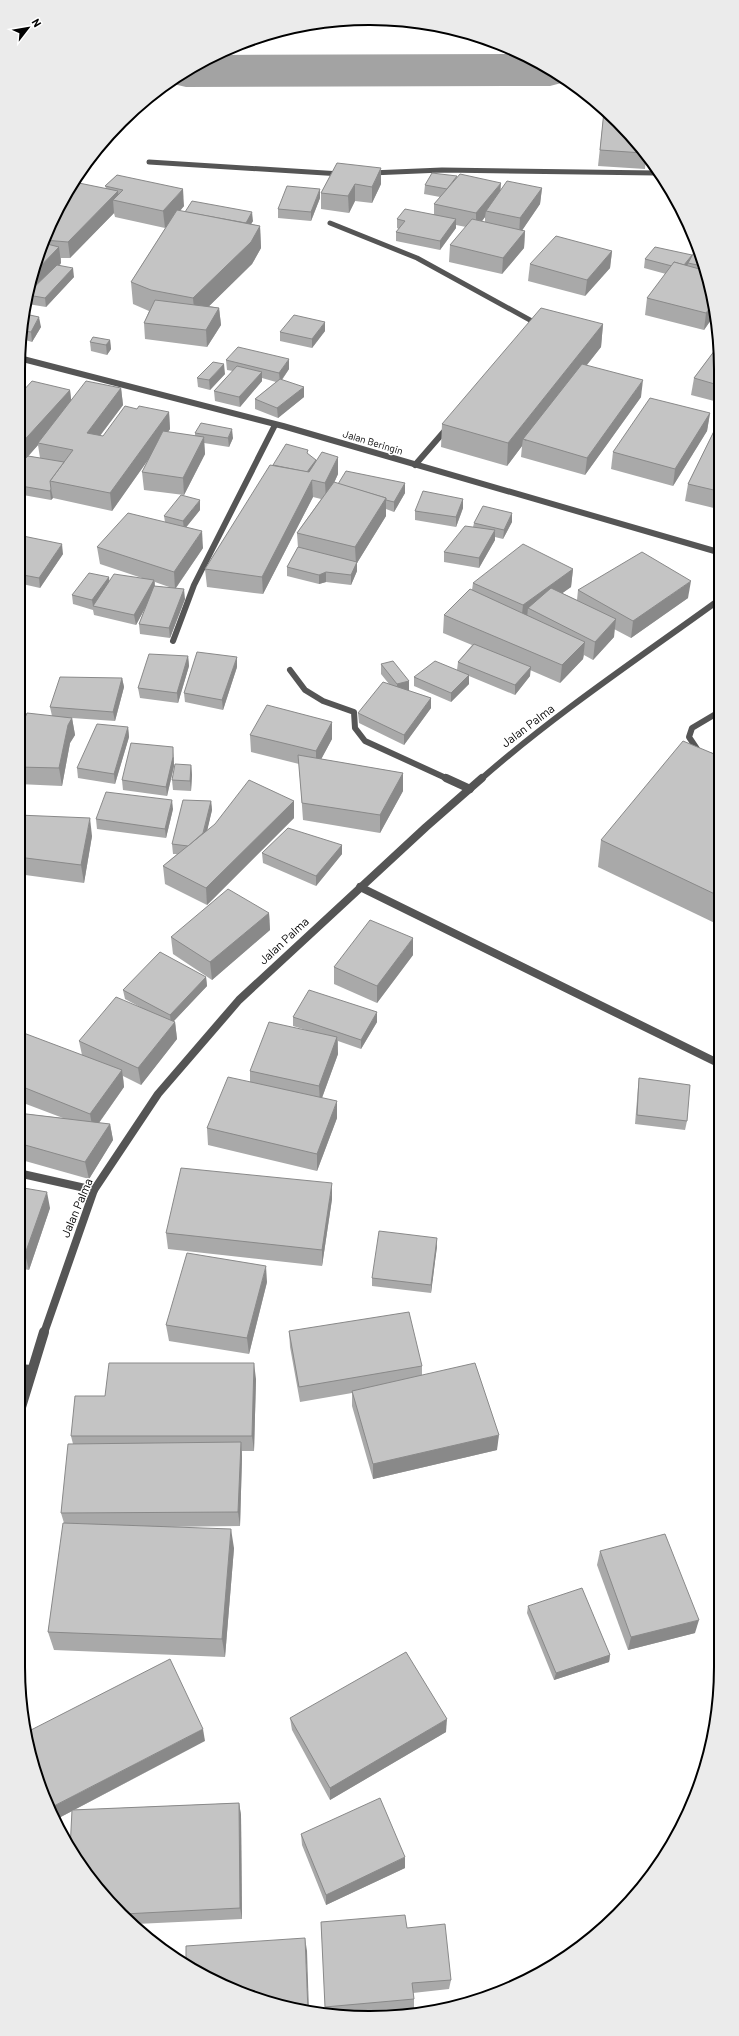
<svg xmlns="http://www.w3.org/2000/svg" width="739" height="2036" viewBox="0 0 739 2036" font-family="Barlow,sans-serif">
<rect width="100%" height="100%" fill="#fff"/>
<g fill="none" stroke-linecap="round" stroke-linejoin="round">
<!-- river -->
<polygon fill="#a3a3a3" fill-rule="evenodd" points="514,54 565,77 569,81 550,86 186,87 169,83 194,65 216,55"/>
<!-- service-far2 -->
<g stroke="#555" stroke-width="5">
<polyline points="149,162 341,174"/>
<polyline points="371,173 442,170 656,173"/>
<polyline points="330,223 417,258 539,325"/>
</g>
<!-- service-far1 -->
<g stroke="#555" stroke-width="6">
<polyline points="415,465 448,427"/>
<polyline points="290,670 305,690 323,701 354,712 355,728 365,741 448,779"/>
<polyline points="719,712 692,728 689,737 699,752 719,758"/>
</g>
<!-- service -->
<g stroke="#555" stroke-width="8">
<polyline points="446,778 470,789"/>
<polyline points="360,887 720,1064"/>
</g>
<!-- minor-far2 -->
<g stroke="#555" stroke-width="6">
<polyline points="173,641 194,585 275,425"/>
<path d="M481,779C555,714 639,658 719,600"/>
</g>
<!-- minor-far1 -->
<g stroke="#555" stroke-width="8">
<polyline points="18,1173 94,1190"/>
<polyline points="44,1333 94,1190 158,1094 239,1000 426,827 482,778"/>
</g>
<!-- minor -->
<g stroke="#555" stroke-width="10">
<polyline points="18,1369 32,1370"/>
<polyline points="18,1417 44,1332"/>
</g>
<!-- tertiary -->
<polyline stroke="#555" stroke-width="6" points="19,358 283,426 718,552"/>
</g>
<!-- wall -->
<g fill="#a9a9a9" fill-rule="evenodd">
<polygon points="604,111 634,138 646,158 645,169 598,166"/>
<polygon points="91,155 80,179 77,178"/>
<polygon points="337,163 381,184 372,203 355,201 349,213 321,209 321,193"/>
<polygon points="117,175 184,206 180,211 253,221 251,224 260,226 261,248 252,264 209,306 219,308 221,325 207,347 145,339 144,323 149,311 133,304 131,282 168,224 165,228 115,217 114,213 70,258 61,258 61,263 60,265 74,277 46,307 28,304 27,298 30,278 54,214 106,188 105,186"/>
<path d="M457,177L500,191L542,188L540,204L522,230L525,231L524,248L502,274L449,262L450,245L466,227L456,225V228L440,250L396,241V232L399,229L397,228V219L434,214V204L440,197L424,194L425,185ZM485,217V222L482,221Z"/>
<polygon points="320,198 311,221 278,218 278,209"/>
<polygon points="697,247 715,314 704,330 645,315 647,298 666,274 644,268 645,259 692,256"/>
<polygon points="612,251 610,268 585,296 528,281 530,264"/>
<polygon points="25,314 41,327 32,342 22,339"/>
<polygon points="603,324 601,347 587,365 641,397 585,475 521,457 522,446 507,466 441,447 442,424"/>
<polygon points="325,331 312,348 280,341 280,332"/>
<polygon points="110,340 111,349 107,355 91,351 90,342"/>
<polygon points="718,346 718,402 691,395 694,378"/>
<polygon points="226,360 289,369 282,380 304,397 278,418 255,409 255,399 276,382 262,378 262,381 240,407 215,401 214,391 233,371 227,370"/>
<polygon points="225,374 210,390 198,387 197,378"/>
<path d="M121,388L123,405L100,436H103L137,409L169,412L170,429L168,432L195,436V433L233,438L229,447L204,443L205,454L184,495L144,490L142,472L149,458L112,511L53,498L51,500L23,495L18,491V391L22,392L70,390L71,400ZM38,445L40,458L28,456Z"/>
<polygon points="710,413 707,431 673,486 611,469 613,452"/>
<polygon points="718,423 718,509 685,501 688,484"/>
<polygon points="308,454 316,461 338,457 338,474 334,483 338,484 405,493 394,512 386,509 386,516 357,563 357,571 351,585 326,582 319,584 287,576 287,567 298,548 297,533 321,499 313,497 263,594 207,587 205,569 273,465"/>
<polygon points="463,499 463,508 456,527 415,520 415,511"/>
<path d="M200,510L186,527L203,548L176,588L185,599L170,638L140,634L139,624L147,604L136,625L94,615L93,610L73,604L72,595L109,577V581L142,578L100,564L97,547L165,522L164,516ZM155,582L172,588L155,586Z"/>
<polygon points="512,522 503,539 495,537 495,540 479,568 444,562 444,552 473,527 474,523"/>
<polygon points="18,544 63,554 40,588 18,583"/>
<polygon points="573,569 571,587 562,593 577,600 578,590 688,598 631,638 614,629 614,637 593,660 584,655 583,659 560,683 530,670 530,676 515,695 469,676 469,684 451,702 414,686 414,677 457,670 458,662 472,645 443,633 444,615 472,590 473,583"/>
<polygon points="188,656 189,666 178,703 140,698 138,688"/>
<polygon points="381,664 409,681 409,691 431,698 431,708 404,745 359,723 358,713 389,684 381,674"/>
<polygon points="237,667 223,710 185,702 184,693"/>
<polygon points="122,678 124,687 115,721 72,718 75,735 70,743 62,786 18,784 18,733 52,716 50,707"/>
<polygon points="332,722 332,739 321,759 403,773 403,791 380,833 303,820 299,764 251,752 250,735"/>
<polygon points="128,727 129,737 115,784 78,778 77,768"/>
<polygon points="719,756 719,925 598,867 601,840"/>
<polygon points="174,757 174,766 167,796 123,790 122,780"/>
<polygon points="191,765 192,775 191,791 173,790 172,780"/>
<polygon points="211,801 212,810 207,830 294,801 294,818 207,905 165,884 163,866 177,854 173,854 172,844"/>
<polygon points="173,809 166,838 97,829 96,819"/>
<polygon points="18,815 92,836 84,883 18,874"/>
<polygon points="342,845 342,854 316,886 263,863 262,853"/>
<polygon points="269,913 270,930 212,980 173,954 171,937"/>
<polygon points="413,955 377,1003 334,984 334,967"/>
<polygon points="206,977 207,986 173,1022 175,1022 177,1039 141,1085 123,1076 124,1087 99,1123 110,1124 113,1140 89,1179 18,1159 18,1113 63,1118 18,1101 18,1036 82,1055 79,1041 140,1007 125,999 123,990"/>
<polygon points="293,1017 377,1022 361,1049 338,1041 338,1054 322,1098 337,1118 317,1171 208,1145 207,1128 250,1082 250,1071 306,1030 293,1026"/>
<polygon points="639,1078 687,1121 685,1130 635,1124 638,1087"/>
<polygon points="18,1187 50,1208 29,1270 18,1268"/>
<polygon points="332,1199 322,1266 168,1249 166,1233"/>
<polygon points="437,1246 431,1293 372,1286 372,1278"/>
<polygon points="267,1282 249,1354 169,1341 166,1325"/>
<polygon points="289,1331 422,1366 422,1375 497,1450 373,1479 352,1406 352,1393 300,1402 290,1347"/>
<polygon points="256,1379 254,1451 242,1451 242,1457 240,1526 161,1527 234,1548 225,1657 54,1650 48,1632 64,1523 61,1513 73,1444 71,1436 105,1396"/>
<polygon points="600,1551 695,1633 628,1650 597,1565"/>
<polygon points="528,1606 610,1655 609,1662 554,1680 527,1613"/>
<polygon points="290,1718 446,1732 330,1800 292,1730"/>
<polygon points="205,1741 73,1810 239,1803 241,1815 242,1919 136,1924 105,1898 72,1810 55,1820"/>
<polygon points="301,1834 405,1868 326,1905 302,1845"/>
<polygon points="321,1922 407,1928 451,1980 449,1989 413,1993 414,1999 414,2009 346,2014 326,2015"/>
</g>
<!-- shaded-wall -->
<g fill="#898989">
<polygon points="101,144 80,179 80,173 91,155"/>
<polygon points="381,168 381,184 372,203 372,187"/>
<polygon points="501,183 500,199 486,211 485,217 476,229 476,213"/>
<polygon points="355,184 355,201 349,213 348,196"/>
<polygon points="542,188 540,204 519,235 520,218"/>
<polygon points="183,189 184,206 165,228 163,211"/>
<polygon points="320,189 320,198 311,221 311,212"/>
<polygon points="118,191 119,201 113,200 114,213 70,258 68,242"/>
<polygon points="252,212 253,221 243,237 243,228"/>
<polygon points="456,219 456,228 440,250 440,241"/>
<polygon points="260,226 261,248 252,264 195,320 193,298"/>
<polygon points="525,231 524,248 502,274 503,258"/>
<polygon points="59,247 61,263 32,294 30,279 31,276"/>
<polygon points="612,251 610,268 585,296 587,280"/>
<polygon points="692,255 691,263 688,263 687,269 682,268"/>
<polygon points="73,268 74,277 46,307 45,298"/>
<polygon points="713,304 715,314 704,330 706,313"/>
<polygon points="219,308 221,325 207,347 206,330"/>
<polygon points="39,317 41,327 32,342 31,332"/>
<polygon points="325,322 325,331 312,348 312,339"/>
<polygon points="603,324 601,347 526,441 523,439 522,446 507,466 508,443"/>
<polygon points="110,340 111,349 107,355 106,345"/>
<polygon points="289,359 289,369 280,382 279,373"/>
<polygon points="224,364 225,374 210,390 209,380"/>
<polygon points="262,372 262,381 240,407 239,397"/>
<polygon points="643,380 641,397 585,475 587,458"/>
<polygon points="304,387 304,397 278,418 277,408"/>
<polygon points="121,388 123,405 89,450 87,433"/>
<polygon points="70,390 72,407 38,443 38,445 18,468 18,447"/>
<polygon points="169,412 170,429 112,511 110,493"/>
<polygon points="710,413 707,431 673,486 675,469"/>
<polygon points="232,429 233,438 229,447 228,438"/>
<polygon points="204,437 205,454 184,495 183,478"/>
<polygon points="338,457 338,474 326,500 325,483"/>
<polygon points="316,460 316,469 304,475"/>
<polygon points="312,480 313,497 263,594 262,577"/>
<polygon points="405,483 405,493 394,512 394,502"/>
<polygon points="51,489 53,498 51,500 50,491"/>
<polygon points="386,498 386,516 357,563 357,571 351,585 351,575 356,564 355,547"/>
<polygon points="463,499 463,508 456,527 456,517"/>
<polygon points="200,500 200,510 184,530 183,521"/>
<polygon points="512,513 512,522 503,539 504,530"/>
<polygon points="495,530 495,540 479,568 479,558"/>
<polygon points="202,531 203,548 175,589 174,572"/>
<polygon points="62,544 63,554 40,588 39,578"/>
<polygon points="573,569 571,587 536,612 528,608 527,618 521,623 523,605"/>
<polygon points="326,572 326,582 319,584 319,575"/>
<polygon points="109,577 110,587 93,606 92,600"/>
<polygon points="154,580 155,590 136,625 134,615"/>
<polygon points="691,581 688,598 631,638 633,621"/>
<polygon points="184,589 185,599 170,638 169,628"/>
<polygon points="616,619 614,637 593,660 595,642"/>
<polygon points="585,642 583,659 560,683 562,665"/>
<polygon points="188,656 189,666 178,703 177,693"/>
<polygon points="237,657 237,667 223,710 222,700"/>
<polygon points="531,667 530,676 515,695 515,685"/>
<polygon points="469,675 469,684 451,702 451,693"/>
<polygon points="122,678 124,687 115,721 113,712"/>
<polygon points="409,681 409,691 397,694 397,684"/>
<polygon points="431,698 431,708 404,745 404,735"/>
<polygon points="72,718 75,735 70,743 62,786 59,768 68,725"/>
<polygon points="332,722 332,739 316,769 316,751"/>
<polygon points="128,727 129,737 115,784 114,774"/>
<polygon points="173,747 174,766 167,796 166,787"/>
<polygon points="191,765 192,775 191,791 190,781"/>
<polygon points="403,773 403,791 380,833 380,815"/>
<polygon points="172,800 173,809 166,838 165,829"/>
<polygon points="211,801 212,810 202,853 201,844"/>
<polygon points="294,801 294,818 207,905 206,888"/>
<polygon points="90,818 92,836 84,883 81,865"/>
<polygon points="342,845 342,854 316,886 316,876"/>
<polygon points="269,913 270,930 212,980 210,962"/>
<polygon points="413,938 413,955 377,1003 377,986"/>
<polygon points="206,977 207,986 171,1024 170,1015"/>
<polygon points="377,1012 377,1022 361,1049 361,1040"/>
<polygon points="175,1022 177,1039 141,1085 138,1068"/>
<polygon points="337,1037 338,1054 320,1103 319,1086"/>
<polygon points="122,1070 124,1087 93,1131 90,1114"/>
<polygon points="337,1101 337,1118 317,1171 317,1154"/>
<polygon points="110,1124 113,1140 89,1179 85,1162"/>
<polygon points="332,1183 332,1199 322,1266 322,1250"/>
<polygon points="47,1192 50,1208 29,1270 25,1254"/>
<polygon points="437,1238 437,1246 431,1293 431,1285"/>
<polygon points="266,1266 267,1282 249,1354 247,1338"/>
<polygon points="254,1363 256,1379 254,1451 252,1436"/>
<polygon points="499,1435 497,1450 373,1479 373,1464"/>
<polygon points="241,1442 242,1457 240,1526 238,1512"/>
<polygon points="231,1529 234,1548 225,1657 222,1639"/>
<polygon points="699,1620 695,1633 628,1650 631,1637"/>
<polygon points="610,1655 609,1662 554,1680 556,1673"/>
<polygon points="447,1719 446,1732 330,1800 330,1788"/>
<polygon points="203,1729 205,1741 55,1820 50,1808"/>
<polygon points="239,1803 241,1815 242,1919 240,1908"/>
<polygon points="405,1857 405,1868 326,1905 326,1895"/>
<polygon points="305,1938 307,1951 309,2012 308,2011"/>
</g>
<!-- building -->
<g fill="#c4c4c4" stroke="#898989">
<polygon points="604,111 634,138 643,153 600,150"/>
<polygon points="337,163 381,168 372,187 355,184 348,196 321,193"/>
<polygon points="432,173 457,176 447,189 425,185"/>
<polygon points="460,174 501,183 476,213 434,204"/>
<polygon points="117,175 183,189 163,211 113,200 123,190 105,186"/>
<polygon points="507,181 542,188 520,218 486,211"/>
<polygon points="74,182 118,191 68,242 44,240 54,214"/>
<polygon points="287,186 320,189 311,212 278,209"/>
<polygon points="192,201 252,212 246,223 185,212"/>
<polygon points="405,209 456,219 440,241 396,232 405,221 397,219"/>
<polygon points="177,210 260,226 251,242 193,298 151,290 131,282"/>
<polygon points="472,219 525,231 503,258 450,245"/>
<polygon points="556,236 612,251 587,280 530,264"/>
<polygon points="43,243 59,247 31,276"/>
<polygon points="655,247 692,255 684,265 674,262 672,266 645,259"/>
<polygon points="697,247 702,266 688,263"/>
<polygon points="674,262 703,270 713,304 706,313 647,298"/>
<polygon points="57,265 73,268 45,298 28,295 28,293"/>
<polygon points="155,300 219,308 206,330 144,323"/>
<polygon points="541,308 603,324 508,443 442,424"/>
<polygon points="25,314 39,317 31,332 23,331"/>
<polygon points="294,315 325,322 312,339 280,332"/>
<polygon points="93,337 110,340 106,345 90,342"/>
<polygon points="718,346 718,385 694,378"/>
<polygon points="238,347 289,359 279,373 226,360"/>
<polygon points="213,362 224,364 209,380 197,378"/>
<polygon points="582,364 643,380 587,458 523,439"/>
<polygon points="237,366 262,372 239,397 214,391"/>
<polygon points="280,379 304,387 277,408 255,399"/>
<polygon points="32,381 70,390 18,447 18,391 22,392"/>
<polygon points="86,381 121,388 87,433 103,436 125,406 137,409 139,406 169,412 110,493 50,481 73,450 38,443"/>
<polygon points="650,398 710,413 675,469 613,452"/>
<polygon points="201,423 232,429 228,438 195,433"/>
<polygon points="718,423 718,491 688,484"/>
<polygon points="163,431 204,437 183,478 142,472"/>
<polygon points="286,444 308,450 307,453 316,460 307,472 273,465"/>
<polygon points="322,452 338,457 325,483 312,480 262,577 205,569 270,465 309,472"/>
<polygon points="28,456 64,462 50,481 51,489 50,491 21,486 18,483 18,466"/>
<polygon points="346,471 405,483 394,502 386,500 386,498 338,484"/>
<polygon points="334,482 386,498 355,547 297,533"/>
<polygon points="423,491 463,499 456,517 415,511"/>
<polygon points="181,495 200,500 183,521 164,516"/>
<polygon points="483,506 512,513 504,530 474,523"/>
<polygon points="128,513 202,531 174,572 97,547"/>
<polygon points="465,526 495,530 479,558 444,552"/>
<polygon points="23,536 62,544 39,578 18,574 18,544"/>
<polygon points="523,544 573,569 523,605 473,583"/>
<polygon points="298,547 357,562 351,575 326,572 319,575 287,567"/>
<polygon points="642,552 691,581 633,621 578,590"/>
<polygon points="89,573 109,577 92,600 72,595"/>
<polygon points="114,574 154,580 134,615 93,606"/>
<polygon points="154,586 184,589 169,628 139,624"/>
<polygon points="551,588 616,619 595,642 528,608"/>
<polygon points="470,589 585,642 562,665 444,615"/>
<polygon points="474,644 531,667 515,685 458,662"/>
<polygon points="197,652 237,657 222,700 184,693"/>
<polygon points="149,654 188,656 177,693 138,688"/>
<polygon points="393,661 409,681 397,684 381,664"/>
<polygon points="435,661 469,675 451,693 414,677"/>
<polygon points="60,677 122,678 113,712 50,707"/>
<polygon points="383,682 431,698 404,735 358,713"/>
<polygon points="267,705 332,722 316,751 250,735"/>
<polygon points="27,713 72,718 68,725 59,768 18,767 18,733"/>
<polygon points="97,724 128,727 114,774 77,768"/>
<polygon points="683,741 719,756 719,896 601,840"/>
<polygon points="131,743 173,747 173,757 166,787 122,780"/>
<polygon points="298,755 403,773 380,815 302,803"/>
<polygon points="175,764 191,765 190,781 172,780"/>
<polygon points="249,780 294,801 206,888 163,866 215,824"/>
<polygon points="106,792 172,800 165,829 96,819"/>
<polygon points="183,800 211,801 203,833 188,846 172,844"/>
<polygon points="18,815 90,818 81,865 18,857"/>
<polygon points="288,828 342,845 316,876 262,853"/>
<polygon points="228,889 269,913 210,962 171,937"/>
<polygon points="370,920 413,938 377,986 334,967"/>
<polygon points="160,952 206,977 170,1015 123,990"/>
<polygon points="309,990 377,1012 361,1040 293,1017"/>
<polygon points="116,997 175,1022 138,1068 79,1041"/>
<polygon points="269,1022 337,1037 319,1086 250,1071"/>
<polygon points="21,1032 122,1070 90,1114 18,1085 18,1036"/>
<polygon points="228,1077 337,1101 317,1154 207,1128"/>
<polygon points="639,1078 690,1085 687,1121 637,1115"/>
<polygon points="18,1113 110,1124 85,1162 18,1143"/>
<polygon points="181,1168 332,1183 322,1250 166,1233"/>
<polygon points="18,1187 47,1192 25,1254 18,1253"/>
<polygon points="379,1231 437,1238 431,1285 372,1278"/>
<polygon points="187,1253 266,1266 247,1338 166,1325"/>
<polygon points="409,1312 422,1366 299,1387 289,1331"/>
<polygon points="109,1363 254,1363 252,1436 71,1436 75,1396 105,1396"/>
<polygon points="475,1363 499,1435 373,1464 352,1391"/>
<polygon points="241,1442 238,1512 61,1513 68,1444"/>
<polygon points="63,1523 231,1529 222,1639 48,1632"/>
<polygon points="665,1534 699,1620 631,1637 600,1551"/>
<polygon points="582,1588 610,1655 556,1673 528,1606"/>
<polygon points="406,1652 447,1719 330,1788 290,1718"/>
<polygon points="170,1659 203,1729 50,1808 37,1780 29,1731"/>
<polygon points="380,1798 405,1857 326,1895 301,1834"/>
<polygon points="239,1803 240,1908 124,1914 105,1898 70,1850 72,1810"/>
<polygon points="405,1915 407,1928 445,1924 451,1980 412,1983 414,1999 325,2007 321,1922"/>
<polygon points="305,1938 308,2011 257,1999 194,1971 186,1964 186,1946"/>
</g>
<g text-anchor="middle" stroke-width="3" stroke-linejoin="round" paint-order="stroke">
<!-- far-street labels -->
<g font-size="10" fill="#000" stroke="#fff">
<text transform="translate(373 442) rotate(17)" y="4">Jalan Beringin</text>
</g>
<!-- street labels -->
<g font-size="12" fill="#000" stroke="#fff">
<text transform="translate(528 726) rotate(-37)" y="4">Jalan Palma</text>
<text transform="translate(284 941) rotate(-43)" y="4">Jalan Palma</text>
<text transform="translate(77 1208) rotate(-67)" y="4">Jalan Palma</text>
</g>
</g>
<!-- crop -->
<path d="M0 0H739V2036H0ZM369 25H370A344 344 0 0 1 714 369V1667A344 344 0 0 1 370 2011H369A344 344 0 0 1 25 1667V369A344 344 0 0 1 369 25Z" fill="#ebebeb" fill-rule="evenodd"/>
<path fill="none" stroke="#000" stroke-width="2" d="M369 25H370A344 344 0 0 1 714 369V1667A344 344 0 0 1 370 2011H369A344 344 0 0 1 25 1667V369A344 344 0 0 1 369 25Z"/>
<!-- north arrow -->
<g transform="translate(28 28) rotate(59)" stroke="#ffffff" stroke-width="3" paint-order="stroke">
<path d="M0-3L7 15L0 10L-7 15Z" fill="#000000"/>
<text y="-6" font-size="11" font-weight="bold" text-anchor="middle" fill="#000000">N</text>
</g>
</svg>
